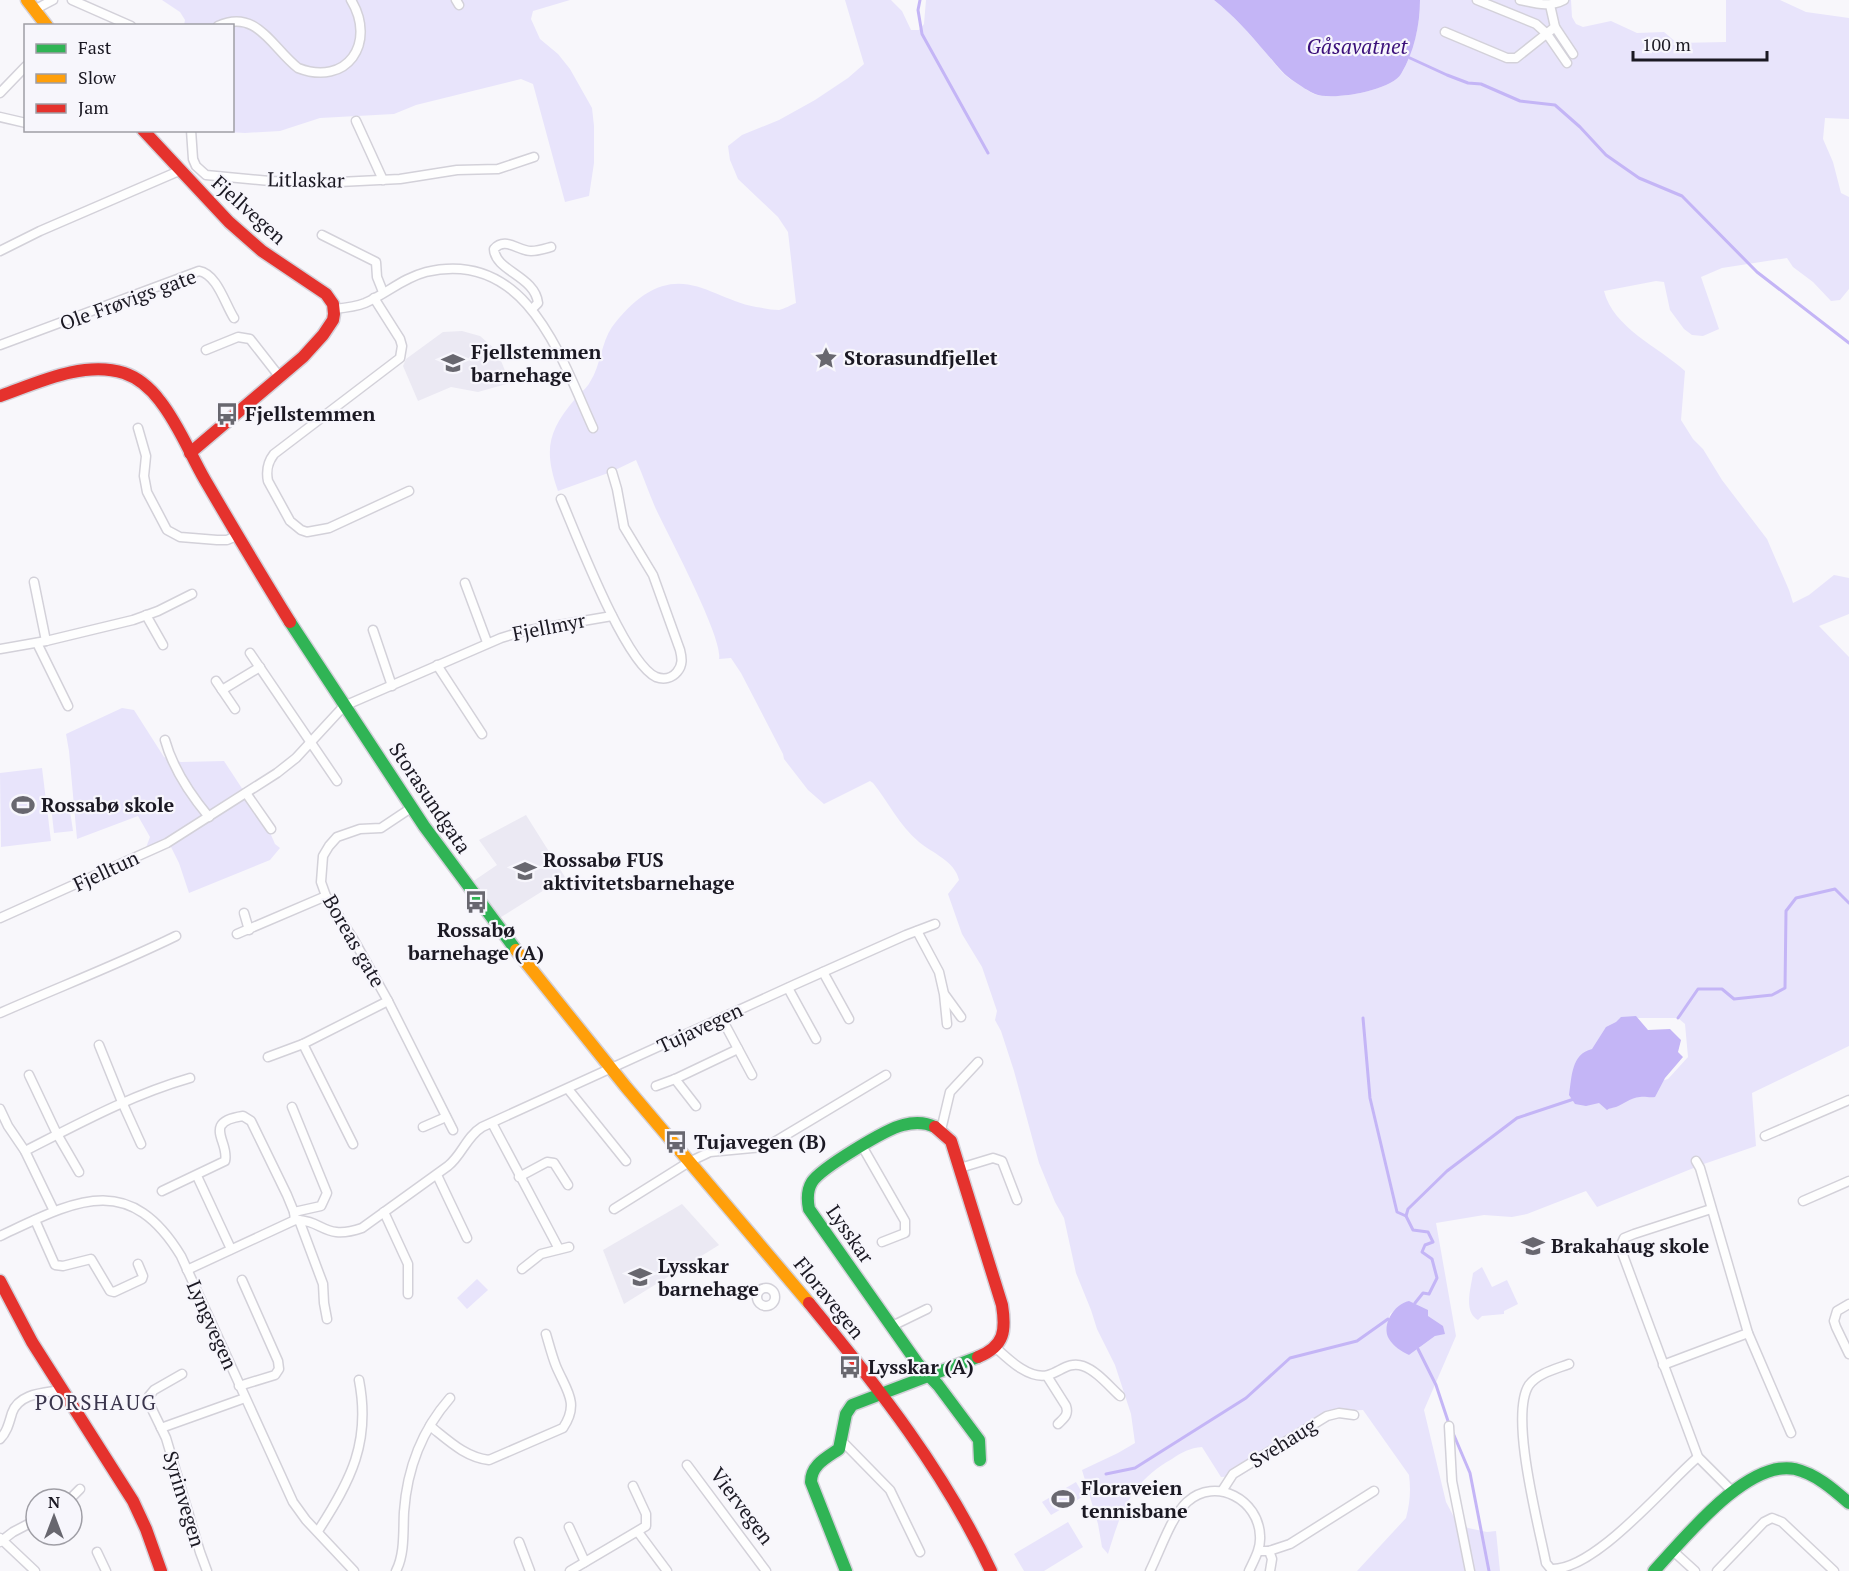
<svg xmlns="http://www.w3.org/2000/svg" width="1849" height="1571" viewBox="0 0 1849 1571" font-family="'PT Serif',serif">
<rect width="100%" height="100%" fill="#f8f7fb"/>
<!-- built -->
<g fill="#ebe9f3">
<polygon points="462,331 480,336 497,351 510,383 478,392 451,387 418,401 403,366 406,359 443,332"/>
<polygon points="526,815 565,877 498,919 472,882 497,865 479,840"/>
<polygon points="682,1204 719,1245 624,1304 603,1250"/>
</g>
<!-- green -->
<g fill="#e8e4fb" fill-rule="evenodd">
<polygon points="162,0 570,0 533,11 531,19 540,39 558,54 570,69 592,108 594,126 594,163 589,196 565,202 533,84 521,79 416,105 394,114 320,118 280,131 245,133 210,131 232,130 232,26 184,25 185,20 180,12"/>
<path d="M845,0H891L902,11L911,30H919L924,24L926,0H1214C1233,15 1250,34 1266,53C1275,63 1282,75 1295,82C1299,85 1310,92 1314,94C1331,101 1391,91 1401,74C1414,53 1420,24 1420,0H1571L1572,17L1576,24L1583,27L1611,21L1637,33L1664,32L1677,43L1726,42V0H1780L1806,12L1849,18V119L1825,118L1823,139L1833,162L1841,193L1849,197V289L1840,300L1831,301L1813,282L1793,267L1787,258L1722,268L1701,277L1719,329L1703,336L1692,335L1684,329L1670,310L1664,282L1656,281L1604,291C1613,328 1659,347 1685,371L1681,420L1693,439L1703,449L1722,480L1767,539L1789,590L1793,603L1809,595L1834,575L1849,578V614L1819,626L1849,657V1046L1752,1093L1756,1146L1701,1165L1597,1207L1586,1191L1527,1214L1512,1217L1484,1215L1436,1223L1456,1336L1424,1410L1446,1502L1455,1519L1468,1528L1487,1532L1496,1531L1500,1571H1357L1406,1518C1410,1503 1411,1490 1409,1475L1363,1410L1343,1411L1307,1429L1276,1454L1240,1476L1221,1477L1202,1447C1190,1448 1182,1452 1172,1459C1131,1482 1121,1511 1108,1554L1102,1547L1098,1524L1082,1470L1118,1453L1135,1443L1131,1414L1115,1365L1097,1329L1091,1310L1076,1273L1064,1218L1055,1202L1039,1163L1014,1071L1001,1031L995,1020L997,1011L982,967L962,934L948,894L959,880C955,861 932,853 919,842C899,825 889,803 873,783L870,781L824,804L808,790L784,759L783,754L741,673L731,658L719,659C724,639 666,531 655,507C648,491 643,475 636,460L611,472L558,491C544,451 547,432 575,399C580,393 587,388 590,382C601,365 601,343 612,327C621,315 632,303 644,295C687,267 714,299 756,307C763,308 772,310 779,310C784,309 791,305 796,303L788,232L778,217L738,179L730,160L728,146L742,135L779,120L815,100L848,78L864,64ZM1628,1018H1678L1685,1024L1688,1057L1668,1079L1651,1084ZM1398,1307L1435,1336L1409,1355L1387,1329L1390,1314Z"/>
<polygon points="122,708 134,710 164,757 181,762 224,761 268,828 275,844 280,848 270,860 189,893 179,863 168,841 144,853 150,837 138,816 77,839 69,751 66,734"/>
<polygon points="42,768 51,841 1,847 0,773"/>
<polygon points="69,804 73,831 54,833 51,806"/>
<path d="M1482,1267L1492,1287L1507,1280L1518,1304L1504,1311V1314L1482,1316L1478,1320C1463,1312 1471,1288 1473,1273Z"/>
<polygon points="477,1279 488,1290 467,1309 457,1298"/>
<polygon points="1076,1482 1084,1496 1051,1515 1042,1502"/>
<polygon points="1068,1522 1083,1547 1044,1571 1024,1571 1014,1554"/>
</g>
<!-- water -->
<g fill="#c4b5f6">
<path d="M1214,0H1420C1420,25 1414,53 1401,74C1391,91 1331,101 1315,94C1310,92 1299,85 1295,82C1283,75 1275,63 1266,53C1250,34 1233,15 1214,0Z"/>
<path d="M1636,1016L1648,1030L1670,1029L1681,1040L1678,1052L1683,1057L1665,1078L1655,1097C1649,1098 1645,1096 1640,1097C1630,1098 1624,1104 1616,1107C1613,1108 1609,1108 1607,1110L1599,1103L1586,1106L1575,1104L1569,1095C1572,1077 1571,1054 1592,1049L1606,1027L1616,1022L1621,1017Z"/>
<path d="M1409,1301L1428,1310V1316L1443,1326L1445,1334L1435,1336L1409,1355C1401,1351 1394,1347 1389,1339C1381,1325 1394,1304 1409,1301Z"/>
</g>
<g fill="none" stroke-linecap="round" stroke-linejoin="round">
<!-- stream -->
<g stroke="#c4b5f6" stroke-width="3">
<polyline points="920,0 918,10 922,34 988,153"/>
<polyline points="1410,58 1447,75 1468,83 1481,84 1520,101 1555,105 1580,127 1606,155 1639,178 1682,196 1757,272 1849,343"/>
<polyline points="1363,1018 1370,1098 1397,1212 1406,1216"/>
<polyline points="1678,1018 1698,989 1722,989 1734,999 1772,995 1785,988 1786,911 1796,898 1835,889 1849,903"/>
<polyline points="1415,1303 1423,1293 1429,1294 1437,1278 1432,1259 1422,1252 1425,1245 1433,1242 1428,1232 1413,1230 1406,1216 1408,1209 1447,1171 1517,1118 1574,1099"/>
<polyline points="1418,1349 1436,1385 1449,1424"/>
<polyline points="1453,1433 1470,1473 1489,1571"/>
<polyline points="1106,1474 1135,1468 1246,1398 1290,1358 1357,1341 1388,1319"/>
</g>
<!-- street casing -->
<g stroke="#d3d1d9" stroke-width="11">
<g id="street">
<polyline points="72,0 131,26"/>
<polyline points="456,0 459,5"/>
<polyline points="1477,0 1536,24 1547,34 1567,63"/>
<path d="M1520,0C1535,3 1549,8 1564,0"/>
<polyline points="1550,5 1555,27 1573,54"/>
<polyline points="34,10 53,0"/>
<path d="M218,26C257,8 272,48 298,68C347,87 377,43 351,0"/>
<polyline points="1445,32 1507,58 1516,58 1555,27"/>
<polyline points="0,93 26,66"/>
<polyline points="0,117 26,123"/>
<polyline points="356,121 383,180"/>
<polyline points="191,130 193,159 196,166 206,175 270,181 339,182 400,179 457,170 498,169 534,157"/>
<polyline points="322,235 376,262 377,277 383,292"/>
<polyline points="0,251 40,231 179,171"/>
<path d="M374,298L400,339L402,346L400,358L274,454C267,463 266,471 268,481L290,521L301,530L307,532L329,528L409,491"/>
<path d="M334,309C344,308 355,307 365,303C386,294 403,278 426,272C527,248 561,358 593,428"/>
<path d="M532,309L538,303C535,276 495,271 494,249C505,236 518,251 531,251C538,251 544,249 551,247"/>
<path d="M0,345L199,271C217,274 225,304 234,318"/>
<polyline points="206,350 238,337 250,339 279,376"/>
<polyline points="138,428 146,456 144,476 147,492 167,530 180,537 217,540 227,540 239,535"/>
<path d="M561,499C576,534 625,663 656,677C664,680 672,678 677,672C683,665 682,658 680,650L653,575L624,527L617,489L612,472"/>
<polyline points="34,582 46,641"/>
<polyline points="465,583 487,642"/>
<polyline points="146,615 163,645"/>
<polyline points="373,630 392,686"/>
<polyline points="37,643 68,706"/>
<polyline points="0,649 46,641 133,620 158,611 192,594"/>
<polyline points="250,653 337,781"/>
<polyline points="437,665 482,734"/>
<polyline points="216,681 235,709"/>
<polyline points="222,690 260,667"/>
<path d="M165,740C173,769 189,793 209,817"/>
<polyline points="246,793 271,829"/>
<polyline points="411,808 381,828 360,829 337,837 329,846 323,856 321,882 326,896 355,942 388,1001 453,1130"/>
<polyline points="244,913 249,930"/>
<polyline points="0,918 167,843 277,773 296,758 344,706 501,638 524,631 612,616"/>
<polyline points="917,931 939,972 944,994 947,1024"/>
<polyline points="237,934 326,896"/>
<polyline points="823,972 849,1019"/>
<polyline points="788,988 816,1039"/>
<polyline points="945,995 961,1017"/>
<path d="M0,1013C59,987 119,964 176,936"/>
<polyline points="722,1019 752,1075"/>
<polyline points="303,1044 353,1144"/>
<polyline points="99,1045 122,1102 141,1144"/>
<polyline points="268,1057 303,1044 388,1001"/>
<polyline points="29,1075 57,1134 79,1172"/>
<polyline points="675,1079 696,1106"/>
<polyline points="656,1086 675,1079 738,1049"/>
<polyline points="568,1089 626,1161"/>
<polyline points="292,1107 327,1193 321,1206 294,1212"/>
<polyline points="0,1109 8,1126 25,1151 54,1211"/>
<polyline points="492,1123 559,1249"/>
<polyline points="423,1127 446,1117"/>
<polyline points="941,1130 950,1092 978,1062"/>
<polyline points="1765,1136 1849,1100"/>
<polyline points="862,1146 905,1221 905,1233 882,1242"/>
<path d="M25,1151C80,1123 131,1095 190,1078"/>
<polyline points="960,1168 993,1158 1002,1161 1017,1200"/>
<polyline points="437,1175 467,1238"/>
<polyline points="197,1176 231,1249"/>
<polyline points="519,1177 547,1162 554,1163 568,1185"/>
<path d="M162,1191L225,1161C230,1142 201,1122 243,1116L251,1121L287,1195L294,1212L295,1220"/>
<polyline points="1803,1201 1849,1181"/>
<polyline points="614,1209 689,1162 710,1152 763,1147 771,1144 886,1075"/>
<polyline points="1711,1209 1634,1234 1624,1238 1620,1247 1698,1457 1731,1490"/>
<polyline points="384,1212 408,1264 408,1294"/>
<polyline points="35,1220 55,1265 63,1266 91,1259 110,1291 114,1292 142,1279 143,1276 138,1264"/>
<polyline points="299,1220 323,1284 324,1303 327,1319"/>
<path d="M0,1236C73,1202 128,1169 181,1256L293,1502L306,1520L354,1571"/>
<polyline points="522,1269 541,1254 569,1247"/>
<path d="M187,1270L295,1220C324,1220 324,1241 362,1228L448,1166C462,1155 466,1137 482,1127L796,984L906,935L935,924"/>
<circle cx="766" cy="1297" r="9"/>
<polyline points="1849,1304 1837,1311 1834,1321 1836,1327 1849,1354"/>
<polyline points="892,1326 927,1309"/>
<polyline points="1748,1333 1791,1433"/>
<path d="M995,1347C1008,1359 1029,1380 1048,1375C1060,1372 1069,1361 1083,1366C1097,1371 1109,1386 1120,1396"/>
<path d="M1569,1364C1556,1369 1538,1373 1529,1385C1509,1415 1539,1527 1546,1563L1551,1569C1595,1571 1666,1484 1698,1457"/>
<polyline points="1663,1365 1748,1333 1700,1168 1696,1161"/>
<polyline points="182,1374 154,1390 149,1396 149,1403 166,1438 200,1552 207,1571"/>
<path d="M1047,1376L1066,1406C1069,1415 1064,1418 1058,1424"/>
<polyline points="239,1386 275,1375 279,1369 278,1361 242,1280"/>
<path d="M430,1426C449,1441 465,1457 489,1460L563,1428C580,1403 566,1390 556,1366C552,1356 549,1344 546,1334"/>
<polyline points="1449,1426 1452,1481 1470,1571"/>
<polyline points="161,1428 245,1398"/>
<path d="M0,1439C7,1432 9,1423 12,1413C19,1393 44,1393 61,1390"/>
<polyline points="842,1441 890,1490 920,1552"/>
<polyline points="687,1465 766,1571"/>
<polyline points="1222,1491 1233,1474 1327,1416 1339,1413 1354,1415"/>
<polyline points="70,1499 80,1489"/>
<polyline points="569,1527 585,1562"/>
<path d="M318,1531C351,1480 371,1442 359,1380"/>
<polyline points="638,1532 667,1571"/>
<polyline points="0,1538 35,1571"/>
<polyline points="0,1542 13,1532 36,1520"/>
<polyline points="519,1542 530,1571"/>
<polyline points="1259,1551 1269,1551 1290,1544 1374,1491"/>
<polyline points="1269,1551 1272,1559 1270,1571"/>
<polyline points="1673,1551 1695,1571"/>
<polyline points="97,1552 106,1571"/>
<path d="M396,1571C405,1554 403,1530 404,1512C407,1469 422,1430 450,1398"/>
<polyline points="570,1571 646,1526 646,1514 633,1486"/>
<path d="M1150,1571C1160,1551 1171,1517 1187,1502C1216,1476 1259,1500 1260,1536C1261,1549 1254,1560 1249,1571"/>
<polyline points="1717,1571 1764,1522 1772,1518 1782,1522 1834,1571"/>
</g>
</g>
<!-- fast casing -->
<g stroke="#d3d1d9" stroke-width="15">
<g id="fast">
<polyline points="290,622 424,826 516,950"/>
<path d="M935,1127C925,1122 914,1122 903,1125C886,1129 821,1168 812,1182C807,1190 807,1199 809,1209L918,1364L938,1385L979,1440L980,1460"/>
<path d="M846,1571L811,1482C811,1465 826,1458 839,1449L846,1414L852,1405L978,1357"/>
<path d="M1654,1571C1684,1539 1747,1459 1795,1469C1816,1474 1833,1489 1849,1503"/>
</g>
</g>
<!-- slow casing -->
<g stroke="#d3d1d9" stroke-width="15">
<g id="slow">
<polyline points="27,0 47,26"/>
<polyline points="516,950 626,1087 809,1303"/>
</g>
</g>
<!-- jam casing -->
<g stroke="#d3d1d9" stroke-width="15">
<g id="jam">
<polyline points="143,130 229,222 262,251 326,294 333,304 334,314 333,320 323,335 303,357 190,453"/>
<path d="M0,396C37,383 84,360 124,373C139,378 151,389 160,401C179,425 190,454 205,480C233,528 261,575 290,622"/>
<path d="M935,1127L951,1141L1002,1305C1006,1330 1005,1346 978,1357"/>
<polyline points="0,1281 32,1342 133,1501 146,1529 161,1571"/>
<path d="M809,1303C878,1387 945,1472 991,1571"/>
</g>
</g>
<!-- street -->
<use href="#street" stroke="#fefefe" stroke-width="8"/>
<!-- fast -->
<use href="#fast" stroke="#30b455" stroke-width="12"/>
<!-- slow -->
<use href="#slow" stroke="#ff9f0a" stroke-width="12"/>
<!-- jam -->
<use href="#jam" stroke="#e5322d" stroke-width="12"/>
</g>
<!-- icons -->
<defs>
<g id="sight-bare" transform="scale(1.8)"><path d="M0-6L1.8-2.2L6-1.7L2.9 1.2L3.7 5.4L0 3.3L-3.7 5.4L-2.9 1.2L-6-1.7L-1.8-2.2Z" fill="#68676f" stroke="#f7f6fc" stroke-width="2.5" paint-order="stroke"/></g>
<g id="school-bare" transform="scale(1.8)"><path d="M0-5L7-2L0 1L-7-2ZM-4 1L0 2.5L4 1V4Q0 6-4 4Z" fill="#68676f" stroke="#f7f6fc" stroke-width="2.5" paint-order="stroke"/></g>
<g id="bus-bare" transform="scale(1.8)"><path d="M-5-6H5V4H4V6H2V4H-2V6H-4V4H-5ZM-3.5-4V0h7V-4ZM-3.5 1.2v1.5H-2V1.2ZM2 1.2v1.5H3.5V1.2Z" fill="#68676f" stroke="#f7f6fc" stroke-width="2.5" paint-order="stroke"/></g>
<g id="stadium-bare" transform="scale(1.8)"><path d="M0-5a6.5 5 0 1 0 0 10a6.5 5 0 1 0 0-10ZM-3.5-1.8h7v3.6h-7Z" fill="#68676f" stroke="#f7f6fc" stroke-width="2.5" paint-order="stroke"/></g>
</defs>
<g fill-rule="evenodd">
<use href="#sight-bare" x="826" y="358"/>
<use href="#school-bare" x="453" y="363"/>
<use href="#bus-bare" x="227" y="414"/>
<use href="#stadium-bare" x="23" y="805"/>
<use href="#school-bare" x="525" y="871"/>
<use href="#bus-bare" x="476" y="902"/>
<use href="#bus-bare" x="676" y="1142"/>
<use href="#school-bare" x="1533" y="1246"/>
<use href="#school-bare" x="640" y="1277"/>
<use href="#bus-bare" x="850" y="1367"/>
<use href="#stadium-bare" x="1063" y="1499"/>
</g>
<g text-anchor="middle" stroke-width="4.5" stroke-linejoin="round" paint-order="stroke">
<!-- street labels -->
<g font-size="20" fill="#1b1923" stroke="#f7f6fc">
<text transform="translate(306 180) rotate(1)" y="7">Litlaskar</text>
<text transform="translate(249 210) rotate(42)" y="7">Fjellvegen</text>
<text transform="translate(128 300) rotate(-20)" y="7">Ole Frøvigs gate</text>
<text transform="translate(549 627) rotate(-11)" y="7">Fjellmyr</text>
<text transform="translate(430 798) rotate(56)" y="7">Storasundgata</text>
<text transform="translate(106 871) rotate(-25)" y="7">Fjelltun</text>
<text transform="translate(354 941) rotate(60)" y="7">Boreas gate</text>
<text transform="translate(700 1028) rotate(-25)" y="7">Tujavegen</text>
<text transform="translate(850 1234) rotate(55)" y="7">Lysskar</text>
<text transform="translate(829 1298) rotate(51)" y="7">Floravegen</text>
<text transform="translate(212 1325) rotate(66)" y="7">Lyngvegen</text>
<text transform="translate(1283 1443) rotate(-32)" y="7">Svehaug</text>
<text transform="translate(184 1499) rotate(73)" y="7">Syrinvegen</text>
<text transform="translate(742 1506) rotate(53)" y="7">Viervegen</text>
</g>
<!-- poi labels -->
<g font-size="20" font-weight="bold" fill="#1b1923" stroke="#f7f6fc" text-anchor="start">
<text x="471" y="359">Fjellstemmen<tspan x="471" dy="23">barnehage</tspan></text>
<text x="844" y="365">Storasundfjellet</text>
<text x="245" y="421">Fjellstemmen</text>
<text x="41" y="812">Rossabø skole</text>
<text x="543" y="867">Rossabø FUS<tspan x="543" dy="23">aktivitetsbarnehage</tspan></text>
<text x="476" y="937" text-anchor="middle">Rossabø<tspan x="476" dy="23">barnehage (A)</tspan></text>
<text x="694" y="1149">Tujavegen (B)</text>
<text x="1551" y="1253">Brakahaug skole</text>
<text x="658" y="1273">Lysskar<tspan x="658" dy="23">barnehage</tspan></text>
<text x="868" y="1374">Lysskar (A)</text>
<text x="1081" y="1495">Floraveien<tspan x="1081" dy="23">tennisbane</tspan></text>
</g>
<!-- water labels -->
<g font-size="21" font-style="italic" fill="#3b107a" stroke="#f7f6fc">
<text x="1357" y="54">Gåsavatnet</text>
</g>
<!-- neighbourhood labels -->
<g font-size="21" letter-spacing="1.5" fill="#3b364d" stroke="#f7f6fc">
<text x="96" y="1410">PORSHAUG</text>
</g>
</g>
<!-- legend -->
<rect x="24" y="24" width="210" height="108" fill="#f7f6fc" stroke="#9f9ea5" stroke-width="1.5"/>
<rect x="36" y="44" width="30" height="9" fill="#30b455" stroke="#9f9ea5" stroke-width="1.5"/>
<text x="78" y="54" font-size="18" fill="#1b1923">Fast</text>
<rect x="36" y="74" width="30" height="9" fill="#ff9f0a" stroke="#9f9ea5" stroke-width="1.5"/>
<text x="78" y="84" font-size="18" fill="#1b1923">Slow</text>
<rect x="36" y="104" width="30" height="9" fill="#e5322d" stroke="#9f9ea5" stroke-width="1.5"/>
<text x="78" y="114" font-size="18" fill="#1b1923">Jam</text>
<!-- north arrow -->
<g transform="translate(54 1517)"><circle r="28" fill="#f7f6fc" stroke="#9f9ea5" stroke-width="1.5"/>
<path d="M0-4.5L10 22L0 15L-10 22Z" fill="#68676f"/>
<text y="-9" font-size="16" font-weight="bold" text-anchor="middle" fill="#1b1923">N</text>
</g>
<!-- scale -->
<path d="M1633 51v9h134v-9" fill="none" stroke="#1b1923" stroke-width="3"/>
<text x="1642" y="51" font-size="18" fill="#1b1923" stroke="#f7f6fc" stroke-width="4.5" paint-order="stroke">100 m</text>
</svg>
